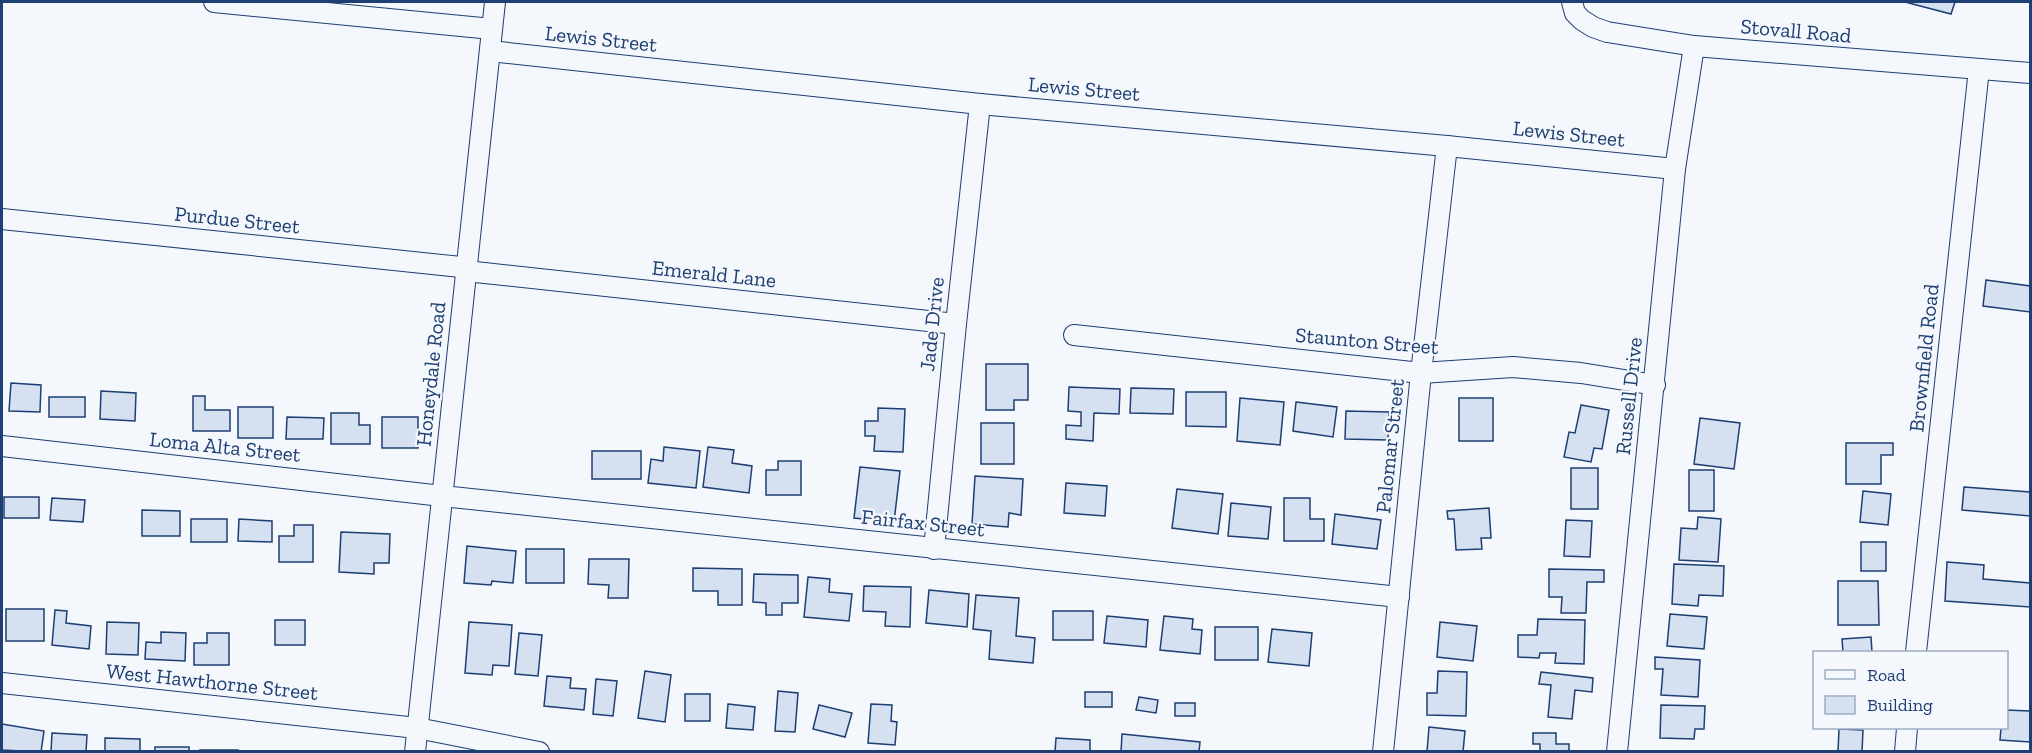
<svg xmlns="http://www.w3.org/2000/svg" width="2032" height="753" viewBox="0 0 2032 753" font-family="'Zilla Slab',serif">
<rect width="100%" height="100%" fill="#f4f7fb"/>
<!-- building -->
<g fill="#d5e0f0" stroke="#1d3f73" stroke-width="1.5">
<polygon points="1905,2 1955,2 1951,14"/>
<polygon points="1986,280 2030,286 2030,312 1983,306"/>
<polygon points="986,364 1028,364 1028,400 1014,400 1014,410 986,410"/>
<polygon points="11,383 41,385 40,412 9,411"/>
<polygon points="1069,387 1120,389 1119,414 1094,413 1093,441 1066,439 1066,425 1081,426 1081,412 1068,411"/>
<polygon points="1131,388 1174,389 1173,414 1130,413"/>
<polygon points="101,391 136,393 135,421 100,419"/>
<polygon points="1186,392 1226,392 1226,427 1186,426"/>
<polygon points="193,396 205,396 205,410 230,410 230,431 193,431"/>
<rect x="49" y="397" width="36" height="20"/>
<polygon points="1240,398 1284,402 1280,445 1237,441"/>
<rect x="1459" y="398" width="34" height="43"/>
<polygon points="1296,402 1337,407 1333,437 1293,431"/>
<polygon points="1581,405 1609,410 1602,449 1594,448 1591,462 1564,457 1569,432 1575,433"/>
<rect x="238" y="407" width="35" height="31"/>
<polygon points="878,408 905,409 903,452 874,451 875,436 865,436 865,421 878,421"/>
<polygon points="1346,411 1389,412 1388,440 1345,439"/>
<polygon points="331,413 359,413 359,425 370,425 370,444 331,444"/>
<polygon points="287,417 324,418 323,439 286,439"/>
<rect x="382" y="417" width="36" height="31"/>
<polygon points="1700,418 1740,423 1734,469 1694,464"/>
<rect x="981" y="423" width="33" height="41"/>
<polygon points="1846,443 1893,443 1893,455 1881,455 1881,484 1846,484"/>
<polygon points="664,447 700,451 696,488 648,483 651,459 663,461"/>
<polygon points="708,447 734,450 732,463 752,466 749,493 703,487"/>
<rect x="592" y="451" width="49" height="28"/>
<polygon points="778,461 801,461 801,495 766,495 766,470 778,470"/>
<polygon points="860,467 900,471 894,522 854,518"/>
<rect x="1571" y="468" width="27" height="41"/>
<rect x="1689" y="470" width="25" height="41"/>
<polygon points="975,476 1023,479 1021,515 1009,513 1008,527 972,524"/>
<polygon points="1066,483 1107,486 1105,516 1064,513"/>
<polygon points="1964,487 2030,492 2030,516 1962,510"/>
<polygon points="1177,489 1223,494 1218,534 1172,528"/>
<polygon points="1863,491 1891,494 1888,525 1860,522"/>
<rect x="4" y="497" width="35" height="21"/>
<polygon points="52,498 85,500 83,522 50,520"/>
<polygon points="1284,498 1310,498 1310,519 1324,519 1324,541 1284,541"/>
<polygon points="1231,503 1271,507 1268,539 1228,536"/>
<polygon points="1489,508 1491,538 1481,538 1482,549 1456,550 1454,519 1448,519 1447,511"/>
<polygon points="142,510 180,511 180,536 142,536"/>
<polygon points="1335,514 1381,520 1377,549 1332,544"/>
<polygon points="1698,517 1721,519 1718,562 1679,560 1681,528 1697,529"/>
<rect x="191" y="519" width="36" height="23"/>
<polygon points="239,519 272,521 272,542 238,541"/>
<polygon points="1566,520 1592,521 1590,557 1564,556"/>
<polygon points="294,525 313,525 313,562 279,562 279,536 294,536"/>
<polygon points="341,532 390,534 389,563 374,563 374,574 339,572"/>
<rect x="1861" y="542" width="25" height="29"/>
<polygon points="467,546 516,551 513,583 492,581 491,585 464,583"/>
<rect x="526" y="549" width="38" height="34"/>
<polygon points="589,559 629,559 628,598 608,598 609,585 588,584"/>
<polygon points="1947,562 1984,565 1983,579 2030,583 2030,607 1945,601"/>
<polygon points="1674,564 1724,566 1723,596 1699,595 1698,606 1672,604"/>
<polygon points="693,568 742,569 742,605 718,605 718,591 693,591"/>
<polygon points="1549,569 1604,570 1604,582 1587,582 1586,613 1561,613 1562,597 1549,597"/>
<polygon points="754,574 798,575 798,603 782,603 782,615 766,615 766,603 753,602"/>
<polygon points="808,577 830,579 829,592 852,594 849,621 804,617"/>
<polygon points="1838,581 1878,581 1879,625 1838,625"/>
<polygon points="864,586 911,587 910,627 885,626 886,612 863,611"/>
<polygon points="929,590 969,594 967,627 926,623"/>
<polygon points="976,595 1019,598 1016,636 1035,638 1033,663 989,659 991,631 973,629"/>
<rect x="6" y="609" width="38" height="32"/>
<polygon points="55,610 67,611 66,623 91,626 89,649 52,645"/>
<rect x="1053" y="611" width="40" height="29"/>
<polygon points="1670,614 1707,617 1704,649 1667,646"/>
<polygon points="1107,616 1148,620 1146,647 1104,643"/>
<polygon points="1164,616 1193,619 1192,629 1202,630 1200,654 1160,650"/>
<polygon points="1538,619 1585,620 1584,664 1555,663 1556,653 1540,653 1539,658 1518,657 1518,635 1537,635"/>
<rect x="275" y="620" width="30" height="25"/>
<polygon points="107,622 139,623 138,655 106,654"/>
<polygon points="469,622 512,625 509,666 493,665 492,675 465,673"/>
<polygon points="1440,622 1477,626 1473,661 1437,657"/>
<rect x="1215" y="627" width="43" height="33"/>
<polygon points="1272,629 1312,633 1309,666 1268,662"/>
<polygon points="161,632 186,633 185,661 145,659 146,642 161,643"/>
<polygon points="207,633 229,633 229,665 194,665 194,643 207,643"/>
<polygon points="519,633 542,635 538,676 515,674"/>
<polygon points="1871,637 1872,652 1843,652 1842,639"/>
<polygon points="1655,657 1700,660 1698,697 1661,695 1663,669 1655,669"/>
<polygon points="645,671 671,675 665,722 638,718"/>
<polygon points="1438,671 1467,672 1466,716 1427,715 1427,693 1437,693"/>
<polygon points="1541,672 1593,678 1592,692 1575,690 1572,719 1548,717 1551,685 1539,684"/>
<polygon points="547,676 571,678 570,688 586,689 584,710 544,706"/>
<polygon points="596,679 617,681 613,716 593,714"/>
<polygon points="778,691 798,693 795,732 775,731"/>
<rect x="1085" y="692" width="27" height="15"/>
<rect x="685" y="694" width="25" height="27"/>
<polygon points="1139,697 1158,700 1156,713 1136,710"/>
<rect x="1175" y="703" width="20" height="13"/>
<polygon points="728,704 755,707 753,730 726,728"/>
<polygon points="871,704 892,705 891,721 897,722 895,745 868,743"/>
<polygon points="819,705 852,713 845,737 813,729"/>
<polygon points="1661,705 1705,706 1704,729 1695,729 1694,739 1660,738"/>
<polygon points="2006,710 2030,711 2030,742 2000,740 2001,728 2006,728"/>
<polygon points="2,724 44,731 41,752 2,750"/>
<polygon points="1429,727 1465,731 1463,752 1427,752"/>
<polygon points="1839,729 1863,730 1862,752 1838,752"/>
<polygon points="52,733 87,735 86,752 51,752"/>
<polygon points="1533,733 1556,733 1556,744 1569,744 1569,752 1540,752 1540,744 1533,744"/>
<polygon points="1122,734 1200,742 1199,752 1121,752"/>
<polygon points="105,738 140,739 140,752 105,752"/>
<polygon points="1056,738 1090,740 1090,752 1055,752"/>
<rect x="155" y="747" width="34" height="5"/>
<rect x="200" y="750" width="38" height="2"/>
</g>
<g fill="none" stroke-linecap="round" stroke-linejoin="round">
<!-- minor casing -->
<g stroke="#1d3f73" stroke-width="22">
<g id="minor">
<polyline points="214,2 492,29"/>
<polyline points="1572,2 1575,13 1582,20 1593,27 1607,32 1694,46 2030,73"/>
<polyline points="490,51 980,104 1447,146 1675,169"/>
<polyline points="2,219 461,267 466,271 956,324"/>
<polyline points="1074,335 1421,373 1513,367 1581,373 1655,385"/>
<polyline points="2,446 442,496 1399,597"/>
<polyline points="934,549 956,324 980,104"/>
<polyline points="1916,652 1979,69"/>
<polyline points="2,683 417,728 539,752"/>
<polyline points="415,752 495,2"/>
<polyline points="1383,752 1421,373 1447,146"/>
<polyline points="1617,752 1675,169 1694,46"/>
<polyline points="1905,752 1907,728"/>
</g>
</g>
<!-- minor -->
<use href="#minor" stroke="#f4f7fb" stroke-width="20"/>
</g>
<g text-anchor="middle" stroke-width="4.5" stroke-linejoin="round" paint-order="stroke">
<!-- street labels -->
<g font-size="21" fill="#1d3f73" stroke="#f4f7fb">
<text transform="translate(1796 31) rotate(5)" y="7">Stovall Road</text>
<text transform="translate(601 39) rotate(6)" y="7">Lewis Street</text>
<text transform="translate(1084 89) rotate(5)" y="7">Lewis Street</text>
<text transform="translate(1569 134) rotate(6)" y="7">Lewis Street</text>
<text transform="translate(237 220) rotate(6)" y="7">Purdue Street</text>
<text transform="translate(714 274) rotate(6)" y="7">Emerald Lane</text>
<text transform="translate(932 324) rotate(-84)" y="7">Jade Drive</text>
<text transform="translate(1367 341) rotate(5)" y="7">Staunton Street</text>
<text transform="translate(1924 358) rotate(-84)" y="7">Brownfield Road</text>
<text transform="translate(431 374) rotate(-84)" y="7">Honeydale Road</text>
<text transform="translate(1629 396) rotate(-84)" y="7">Russell Drive</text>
<text transform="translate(1390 446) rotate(-84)" y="7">Palomar Street</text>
<text transform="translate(225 447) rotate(6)" y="7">Loma Alta Street</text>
<text transform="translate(923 523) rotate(6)" y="7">Fairfax Street</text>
<text transform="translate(212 682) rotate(6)" y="7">West Hawthorne Street</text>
</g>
</g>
<!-- border -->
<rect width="2032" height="753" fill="none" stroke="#1d3f73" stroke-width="6"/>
<!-- legend -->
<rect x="1813" y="651" width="195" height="78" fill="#f4f7fb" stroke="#9eadc5" stroke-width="1.5"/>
<rect x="1825" y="670" width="30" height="9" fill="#f4f7fb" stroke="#9eadc5" stroke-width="1.5"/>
<text x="1867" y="681" font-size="18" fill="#1d3f73">Road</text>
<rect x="1825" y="696" width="30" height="18" fill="#d5e0f0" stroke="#9eadc5" stroke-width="1.5"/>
<text x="1867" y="711" font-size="18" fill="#1d3f73">Building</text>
</svg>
